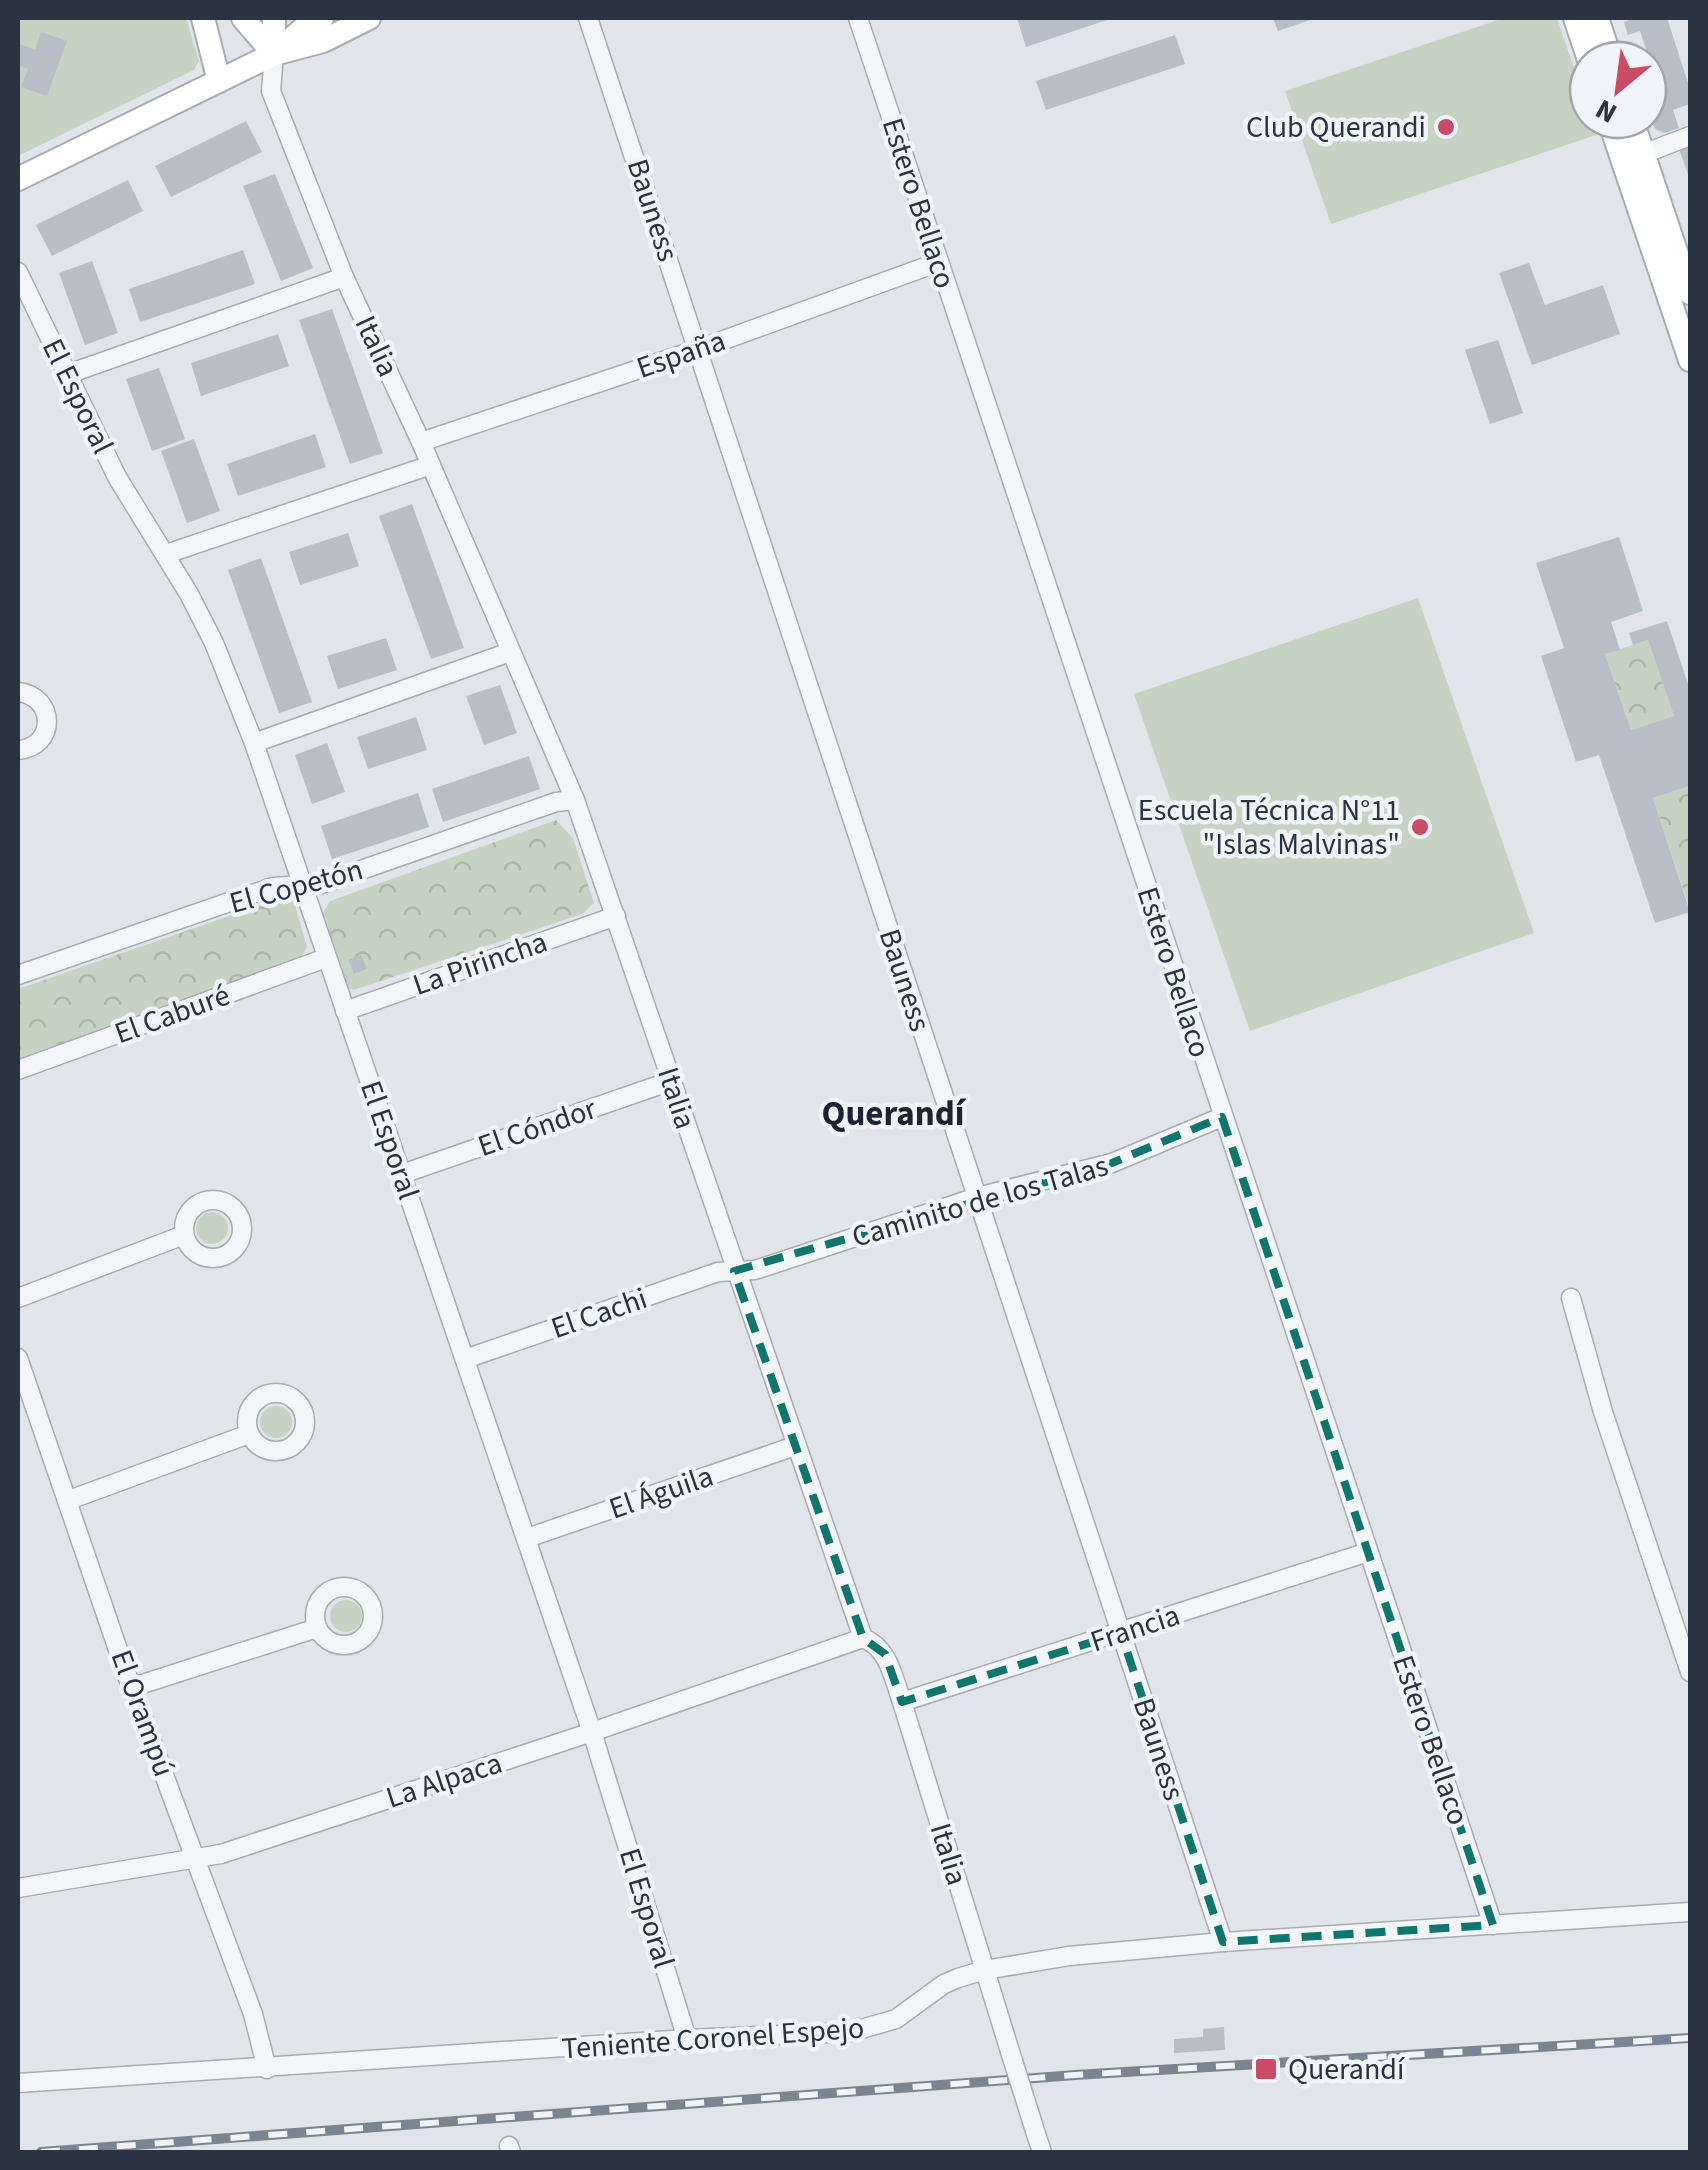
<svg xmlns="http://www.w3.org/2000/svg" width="1708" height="2170" viewBox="0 0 1708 2170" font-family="'Source Sans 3',sans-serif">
<defs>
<pattern id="park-crowns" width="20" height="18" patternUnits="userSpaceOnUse" patternTransform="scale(2.5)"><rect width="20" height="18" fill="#c7d3c2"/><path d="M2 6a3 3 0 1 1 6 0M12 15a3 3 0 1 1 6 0" fill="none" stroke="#abb6a8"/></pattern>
</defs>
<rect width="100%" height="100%" fill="#e1e5e9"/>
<!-- grass -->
<g fill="#c7d3c2">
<polygon points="18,18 186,18 199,61 194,70 18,156"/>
<polygon points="1504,18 1557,18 1588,109 1588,120 1592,120 1596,135 1331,224 1285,91"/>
<polygon points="1418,598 1534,933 1250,1031 1134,694"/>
<circle cx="212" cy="1228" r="16"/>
<circle cx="276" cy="1422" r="16"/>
<circle cx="346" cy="1616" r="16"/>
</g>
<!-- park -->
<g fill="url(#park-crowns)">
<polygon points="1648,640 1674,716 1631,730 1605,654"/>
<polygon points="1690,786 1690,910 1653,798"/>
<polygon points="556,820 573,838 594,903 582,914 354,990 345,987 320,918 330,901"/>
<polygon points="281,898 294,902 307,947 301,957 18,1060 18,989"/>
</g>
<!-- building -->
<g fill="#b8bec6">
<polygon points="1017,18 1113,18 1026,47"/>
<polygon points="1273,18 1316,18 1278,31"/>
<polygon points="1635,18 1667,18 1690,89 1690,104 1673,110 1679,128 1665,133 1655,129 1648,110 1664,104 1640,31 1628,35 1624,22"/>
<polygon points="41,32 67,41 47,96 21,87 28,69 18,65 18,43 35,50"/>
<polygon points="1175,35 1185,64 1046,110 1036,81"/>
<polygon points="246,121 262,152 171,197 155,166"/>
<polygon points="1690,145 1690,180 1679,149"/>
<polygon points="275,174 313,268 281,281 243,186"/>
<polygon points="128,180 143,211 52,256 36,225"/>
<polygon points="243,250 255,284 140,322 129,289"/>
<polygon points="92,261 118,333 85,345 59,273"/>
<polygon points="1529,263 1545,305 1603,285 1620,334 1532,365 1499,273"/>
<polygon points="332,309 383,453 350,464 299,320"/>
<polygon points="278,334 289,366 201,396 191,363"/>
<polygon points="1498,340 1523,413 1490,424 1465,350"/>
<polygon points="159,368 185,439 152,451 126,379"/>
<polygon points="315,434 326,467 238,496 227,464"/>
<polygon points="194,439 220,511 187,523 161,451"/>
<polygon points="412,504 464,648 431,659 379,516"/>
<polygon points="348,533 359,566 300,585 289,552"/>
<polygon points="1619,537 1643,611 1611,622 1620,650 1605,654 1631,730 1674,716 1648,640 1633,645 1629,633 1667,621 1690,690 1690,786 1653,798 1690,912 1655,923 1599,755 1576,762 1541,656 1564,648 1536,563"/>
<polygon points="261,558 312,702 279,713 228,570"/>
<polygon points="386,638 397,670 338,689 327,656"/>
<polygon points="500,685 517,733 484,745 466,696"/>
<polygon points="416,717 427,750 368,769 357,737"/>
<polygon points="327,743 345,792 312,804 295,755"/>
<polygon points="529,756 540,789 443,822 432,789"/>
<polygon points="418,793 429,827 332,859 321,826"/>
<polygon points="361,955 367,969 354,974 348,960"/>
<polygon points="1224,2027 1225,2050 1174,2053 1174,2039 1203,2037 1203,2029"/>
</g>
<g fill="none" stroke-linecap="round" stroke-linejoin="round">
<!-- street casing -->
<g stroke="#a6acb3" stroke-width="21">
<g id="street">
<polyline points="588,18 1223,1942"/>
<polyline points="858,18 1493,1925"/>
<path d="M274,54L271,91L344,277L421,442L575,800L863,1638C889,1648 893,1677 902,1702L1013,2061"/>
<polyline points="1635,157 1690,136"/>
<polyline points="18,272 117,477 189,594 214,643 254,743 592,1732 687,2039"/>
<polyline points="68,374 344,277"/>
<polyline points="421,442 699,349 939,262"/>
<polyline points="166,554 431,465"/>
<path d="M18,692C56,696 57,747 18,750"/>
<polyline points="254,743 510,652"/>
<polyline points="18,975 273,887 321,884 556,802 575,800"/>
<polyline points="345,1011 616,916"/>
<polyline points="18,1070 326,958"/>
<polyline points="402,1174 671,1081"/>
<circle cx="213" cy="1229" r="29"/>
<polyline points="18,1298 184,1235"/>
<polyline points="1571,1298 1603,1412 1690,1672"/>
<polyline points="18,1358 125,1670 253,2014 267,2069"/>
<polyline points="465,1359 718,1272 755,1270 977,1197 1112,1163 1222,1117"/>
<circle cx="276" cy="1422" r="29"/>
<polyline points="69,1500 249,1434"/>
<polyline points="527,1538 795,1446"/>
<circle cx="344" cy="1616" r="29"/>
<polyline points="133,1687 317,1628"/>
<polyline points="902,1702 1368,1552"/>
<polyline points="18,1888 221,1854 592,1732 863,1638"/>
<polyline points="18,2083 687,2039 851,2032 896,2019 944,1984 958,1978 985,1970 1069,1956 1223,1942 1690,1912"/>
<polyline points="1036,2134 1042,2152"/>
<polyline points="509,2146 511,2152"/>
</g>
</g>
<!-- secondary casing -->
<g stroke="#a6acb3" stroke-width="26">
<g id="secondary">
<polyline points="203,18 219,81"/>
<polyline points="243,18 274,54"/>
<polyline points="274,18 274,54"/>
<polyline points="1575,18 1589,60"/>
<polyline points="1597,18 1611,60"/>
<polyline points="280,49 306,26 322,18"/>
<polyline points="1609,120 1690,360"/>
<polyline points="1632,120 1690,293"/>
<polyline points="18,179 274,54 323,41 369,18"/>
</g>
</g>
<!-- street -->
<use href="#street" stroke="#f4f5f7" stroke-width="18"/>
<!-- secondary -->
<use href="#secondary" stroke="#fff" stroke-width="22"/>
<!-- rail casing -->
<g stroke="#7b8592" stroke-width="10">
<polyline id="rail" points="41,2152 1075,2075 1690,2038"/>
</g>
<!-- rail -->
<use href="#rail" stroke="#f0f3f7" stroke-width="6" stroke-dasharray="19" stroke-linecap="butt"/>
<!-- street-bridge casing -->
<g stroke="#a6acb3" stroke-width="21" stroke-linecap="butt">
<polyline id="street-bridge" points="1013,2061 1036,2134"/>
</g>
<!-- street-bridge -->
<use href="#street-bridge" stroke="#f4f5f7" stroke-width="18"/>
</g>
<!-- marked area -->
<path fill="none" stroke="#0f766e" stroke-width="8" stroke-dasharray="20 12" stroke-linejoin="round" d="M1222,1117L1493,1925L1223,1942L1121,1633L902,1702L885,1654L863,1638L734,1271L1112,1163Z"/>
<!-- markers -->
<g fill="#c94b65" stroke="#f0f3f7" stroke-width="4">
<circle cx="1446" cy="127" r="10"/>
<circle cx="1420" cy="827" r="10"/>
<rect x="1254" y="2057" width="24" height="24" rx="5"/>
</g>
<g text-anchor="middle" stroke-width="9" stroke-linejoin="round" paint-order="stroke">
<!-- poi labels -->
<g font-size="30" fill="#2a3340" stroke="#f0f3f7" text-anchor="end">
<text x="1426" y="137">Club Querandi</text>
<text x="1400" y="820">Escuela Técnica N°11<tspan x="1400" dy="34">"Islas Malvinas"</tspan></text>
<text x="1288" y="2079" text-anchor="start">Querandí</text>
</g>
<!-- street labels -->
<g font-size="30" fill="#2a3340" stroke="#f0f3f7">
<text transform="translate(919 203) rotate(72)" y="10">Estero Bellaco</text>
<text transform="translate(653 210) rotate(72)" y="10">Bauness</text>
<text transform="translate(377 346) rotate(65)" y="10">Italia</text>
<text transform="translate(681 354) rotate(-19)" y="10">España</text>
<text transform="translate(78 396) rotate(64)" y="10">El Esporal</text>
<text transform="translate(296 886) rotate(-15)" y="10">El Copetón</text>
<text transform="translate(480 963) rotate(-19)" y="10">La Pirincha</text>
<text transform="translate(1174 972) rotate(72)" y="10">Estero Bellaco</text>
<text transform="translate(905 980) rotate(72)" y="10">Bauness</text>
<text transform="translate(172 1014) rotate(-20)" y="10">El Caburé</text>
<text transform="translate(677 1098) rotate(72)" y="10">Italia</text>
<text transform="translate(537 1127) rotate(-19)" y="10">El Cóndor</text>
<text transform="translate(390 1140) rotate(71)" y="10">El Esporal</text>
<text transform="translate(980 1201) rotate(-16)" y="10">Caminito de los Talas</text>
<text transform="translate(599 1313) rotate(-19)" y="10">El Cachi</text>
<text transform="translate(661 1492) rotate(-19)" y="10">El Águila</text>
<text transform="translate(1135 1628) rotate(-18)" y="10">Francia</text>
<text transform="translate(143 1713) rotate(70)" y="10">El Orampú</text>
<text transform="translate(1431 1740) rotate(71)" y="10">Estero Bellaco</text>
<text transform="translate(1159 1749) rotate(72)" y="10">Bauness</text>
<text transform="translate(444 1780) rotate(-18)" y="10">La Alpaca</text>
<text transform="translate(949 1854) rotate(73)" y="10">Italia</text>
<text transform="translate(647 1908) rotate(73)" y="10">El Esporal</text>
<text transform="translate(713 2038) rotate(-4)" y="10">Teniente Coronel Espejo</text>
</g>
<!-- quarter labels -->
<g font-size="35" font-weight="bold" fill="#1c2431" stroke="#f0f3f7">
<text x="893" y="1125">Querandí</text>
</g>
</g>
<!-- border -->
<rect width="1708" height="2170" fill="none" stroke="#2a3340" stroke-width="40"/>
<!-- north arrow -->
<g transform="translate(1618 90) rotate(209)"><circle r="48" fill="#f0f3f7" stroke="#a1a6ae" stroke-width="2.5"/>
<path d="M0-8L18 38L0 25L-18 38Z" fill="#c94b65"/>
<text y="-15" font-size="28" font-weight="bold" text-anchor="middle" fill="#2a3340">N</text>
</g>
</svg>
